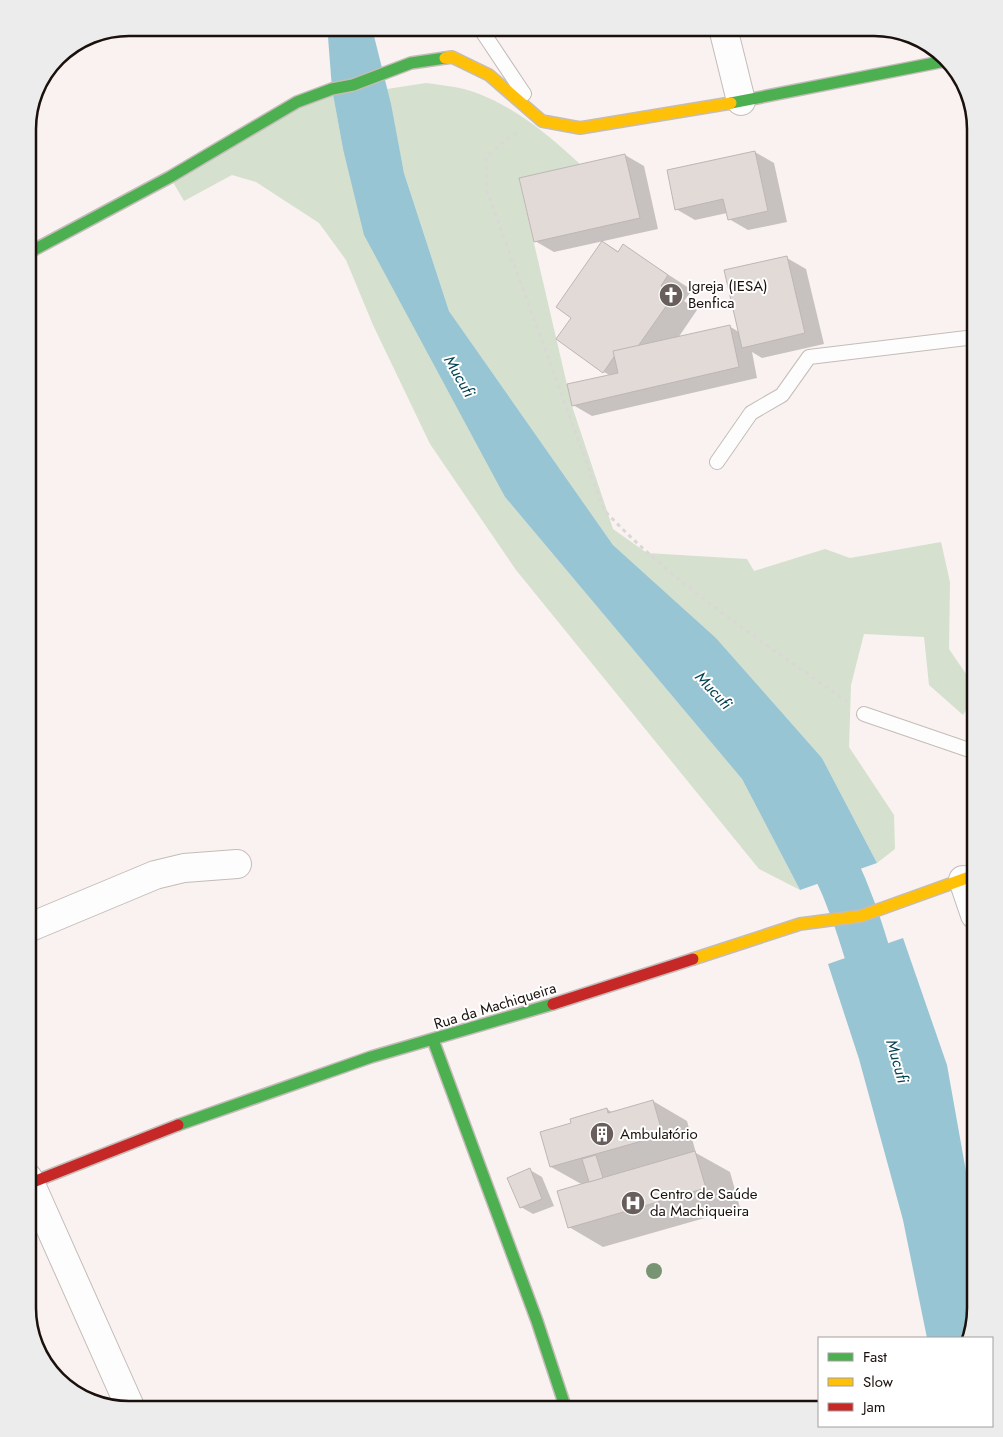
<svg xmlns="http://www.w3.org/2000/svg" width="1003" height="1437" viewBox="0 0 1003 1437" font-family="Jost,sans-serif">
<rect width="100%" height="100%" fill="#f9f2f0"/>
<!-- green -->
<g fill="#d5e1ce">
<path d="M426,83C439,85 452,86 464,89C508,101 548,134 580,164L519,179L572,406L613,529L647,553L747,559L754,571L825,549L850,558L941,542L950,582L949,649L975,687V696L963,715L929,685L924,637L864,634L851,685L849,747L894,815L895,849L877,863L822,758L716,638L613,545L449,311L404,173L387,89Z"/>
<polygon points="332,89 343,149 505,497 742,779 800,890 759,869 516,570 430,444 373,325 346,260 319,223 256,182 232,175 184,201 170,177"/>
</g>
<!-- water -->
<g fill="#98c5d3">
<polygon points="323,28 372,28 391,104 404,173 449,311 613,545 716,638 822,758 877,863 800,890 742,779 505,497 364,235 343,149 332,89 328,37"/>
<polygon points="903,938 947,1065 975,1222 975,1308 967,1338 927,1338 903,1220 859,1059 828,964"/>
</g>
<!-- shadow -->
<g fill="#0003">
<polygon points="755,152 774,163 787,222 748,230 729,219 727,213 695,220 676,209"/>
<polygon points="625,155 644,166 658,229 554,252 535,241"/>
<polygon points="603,242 619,252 624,246 692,290 684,301 697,310 678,338 729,326 739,332 787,258 806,269 824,344 762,358 752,352 757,378 592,416 573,405 611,376 604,372 573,317"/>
<polygon points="653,1101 687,1121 696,1153 730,1172 740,1208 603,1247 569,1227 583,1185 551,1167 572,1124 607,1109 613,1113"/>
<polygon points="530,1170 542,1177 554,1206 533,1214 521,1207"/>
</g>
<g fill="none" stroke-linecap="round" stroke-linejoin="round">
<!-- river -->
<path stroke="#98c5d3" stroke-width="46" d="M810,821C848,881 865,943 884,1011"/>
</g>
<!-- building -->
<g fill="#e2dad7" stroke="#beb6b4">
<polygon points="755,151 768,211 728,220 723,199 675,210 667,170"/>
<polygon points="625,154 640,218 534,242 519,178"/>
<polygon points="602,241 618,252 623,244 668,275 661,286 674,295 629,359 618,351 603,373 556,339 571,318 556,307"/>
<polygon points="787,256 805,333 742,348 724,270"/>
<polygon points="730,325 739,367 572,406 567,384 618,373 613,351"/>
<polygon points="653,1100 663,1135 550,1167 540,1132 571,1123 570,1119 607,1108 608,1113"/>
<polygon points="695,1151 706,1188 568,1228 557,1191"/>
<polygon points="596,1155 603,1178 589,1182 582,1159"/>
<polygon points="530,1168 542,1199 520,1208 507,1178"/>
</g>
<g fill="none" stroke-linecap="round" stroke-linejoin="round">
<!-- lane casing -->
<g stroke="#c4bcb8" stroke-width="16">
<g id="lane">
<polyline points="480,28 524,94"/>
<polyline points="717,462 751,413 782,395 809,357 975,337"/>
<polyline points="864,714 975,752"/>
</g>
</g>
<!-- street casing -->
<g stroke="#c4bcb8" stroke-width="30">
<g id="street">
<polyline points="723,28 741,101"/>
<polyline points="963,880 975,915"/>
<polyline points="28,928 155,875 184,868 237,864"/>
<polyline points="28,1178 131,1409"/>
</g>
</g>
<!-- fast casing -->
<g stroke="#c4bcb8" stroke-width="14">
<g id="fast">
<polyline points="731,103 945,61"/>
<polyline points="28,253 170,177 297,102 332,89 353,85 411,63 445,58"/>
<polyline points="433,1040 537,1321 566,1409"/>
<polyline points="178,1125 371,1057 553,1004"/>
</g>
</g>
<!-- slow casing -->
<g stroke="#c4bcb8" stroke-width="14">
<g id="slow">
<polyline points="445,58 452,57 489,75 542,121 580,128 731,103"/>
<polyline points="693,959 800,924 861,916 975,875"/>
</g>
</g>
<!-- jam casing -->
<g stroke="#c4bcb8" stroke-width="14">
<g id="jam">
<polyline points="553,1004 693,959"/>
<polyline points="28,1184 178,1125"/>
</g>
</g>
<!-- path -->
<path stroke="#dad8d6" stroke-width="3" stroke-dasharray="4 4" stroke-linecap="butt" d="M517,133L508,138L486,157L487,191L604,510C675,586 765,643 849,703"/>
<!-- lane -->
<use href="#lane" stroke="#fefdfd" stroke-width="14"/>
<!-- street -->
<use href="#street" stroke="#fefdfd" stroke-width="28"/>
<!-- fast -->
<use href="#fast" stroke="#4caf50" stroke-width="11"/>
<!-- slow -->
<use href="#slow" stroke="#ffc107" stroke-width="11"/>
<!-- jam -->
<use href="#jam" stroke="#c62828" stroke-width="11"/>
</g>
<!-- trees -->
<circle fill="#799473" cx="654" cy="1271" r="8"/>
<!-- icons -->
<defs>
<g id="church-disc" transform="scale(1.25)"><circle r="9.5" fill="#685f5c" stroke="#fff"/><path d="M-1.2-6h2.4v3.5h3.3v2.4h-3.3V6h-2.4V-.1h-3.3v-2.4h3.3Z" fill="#fff"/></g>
<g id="building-disc" transform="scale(1.25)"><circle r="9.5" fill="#685f5c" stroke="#fff"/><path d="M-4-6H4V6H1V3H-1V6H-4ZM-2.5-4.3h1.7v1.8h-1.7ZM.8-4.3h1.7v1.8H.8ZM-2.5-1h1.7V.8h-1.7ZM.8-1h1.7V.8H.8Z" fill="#fff"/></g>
<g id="hospital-disc" transform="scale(1.25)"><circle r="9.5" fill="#685f5c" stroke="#fff"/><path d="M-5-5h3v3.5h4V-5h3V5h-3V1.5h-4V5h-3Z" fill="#fff"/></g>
</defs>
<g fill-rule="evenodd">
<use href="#church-disc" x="671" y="295"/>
<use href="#building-disc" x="602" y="1134"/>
<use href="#hospital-disc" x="633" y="1203"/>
</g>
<g text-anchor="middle" stroke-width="4" stroke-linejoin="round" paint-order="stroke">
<!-- poi labels -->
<g font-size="15" fill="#1a100c" stroke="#fff" text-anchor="start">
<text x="688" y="291">Igreja (IESA)<tspan x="688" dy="17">Benfica</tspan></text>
<text x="620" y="1139">Ambulatório</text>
<text x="650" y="1199">Centro de Saúde<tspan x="650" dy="17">da Machiqueira</tspan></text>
</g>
<!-- street labels -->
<g font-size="15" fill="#1a100c" stroke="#fff">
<text transform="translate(495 1006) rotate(-17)" y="5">Rua da Machiqueira</text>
</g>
<!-- water labels -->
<g font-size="16" font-style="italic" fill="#044352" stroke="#fff">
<text transform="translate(460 376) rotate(60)" y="6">Mucufi</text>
<text transform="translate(714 690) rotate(47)" y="6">Mucufi</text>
<text transform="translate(898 1061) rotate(74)" y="6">Mucufi</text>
</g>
</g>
<!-- crop -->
<path d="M0 0H1003V1437H0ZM129 36H874A93 93 0 0 1 967 129V1308A93 93 0 0 1 874 1401H129A93 93 0 0 1 36 1308V129A93 93 0 0 1 129 36Z" fill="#edecec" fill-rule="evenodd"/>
<path fill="none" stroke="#1a100c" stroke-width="2.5" d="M129 36H874A93 93 0 0 1 967 129V1308A93 93 0 0 1 874 1401H129A93 93 0 0 1 36 1308V129A93 93 0 0 1 129 36Z"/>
<!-- legend -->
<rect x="818" y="1337" width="175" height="90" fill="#ffffff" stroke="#a39f9e"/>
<rect x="828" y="1353" width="25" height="8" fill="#4caf50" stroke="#a39f9e"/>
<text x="863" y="1362" font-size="15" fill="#1a100c">Fast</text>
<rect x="828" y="1378" width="25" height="8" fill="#ffc107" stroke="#a39f9e"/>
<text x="863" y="1387" font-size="15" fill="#1a100c">Slow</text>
<rect x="828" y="1403" width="25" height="8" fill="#c62828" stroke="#a39f9e"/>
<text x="863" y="1412" font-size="15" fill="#1a100c">Jam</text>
</svg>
